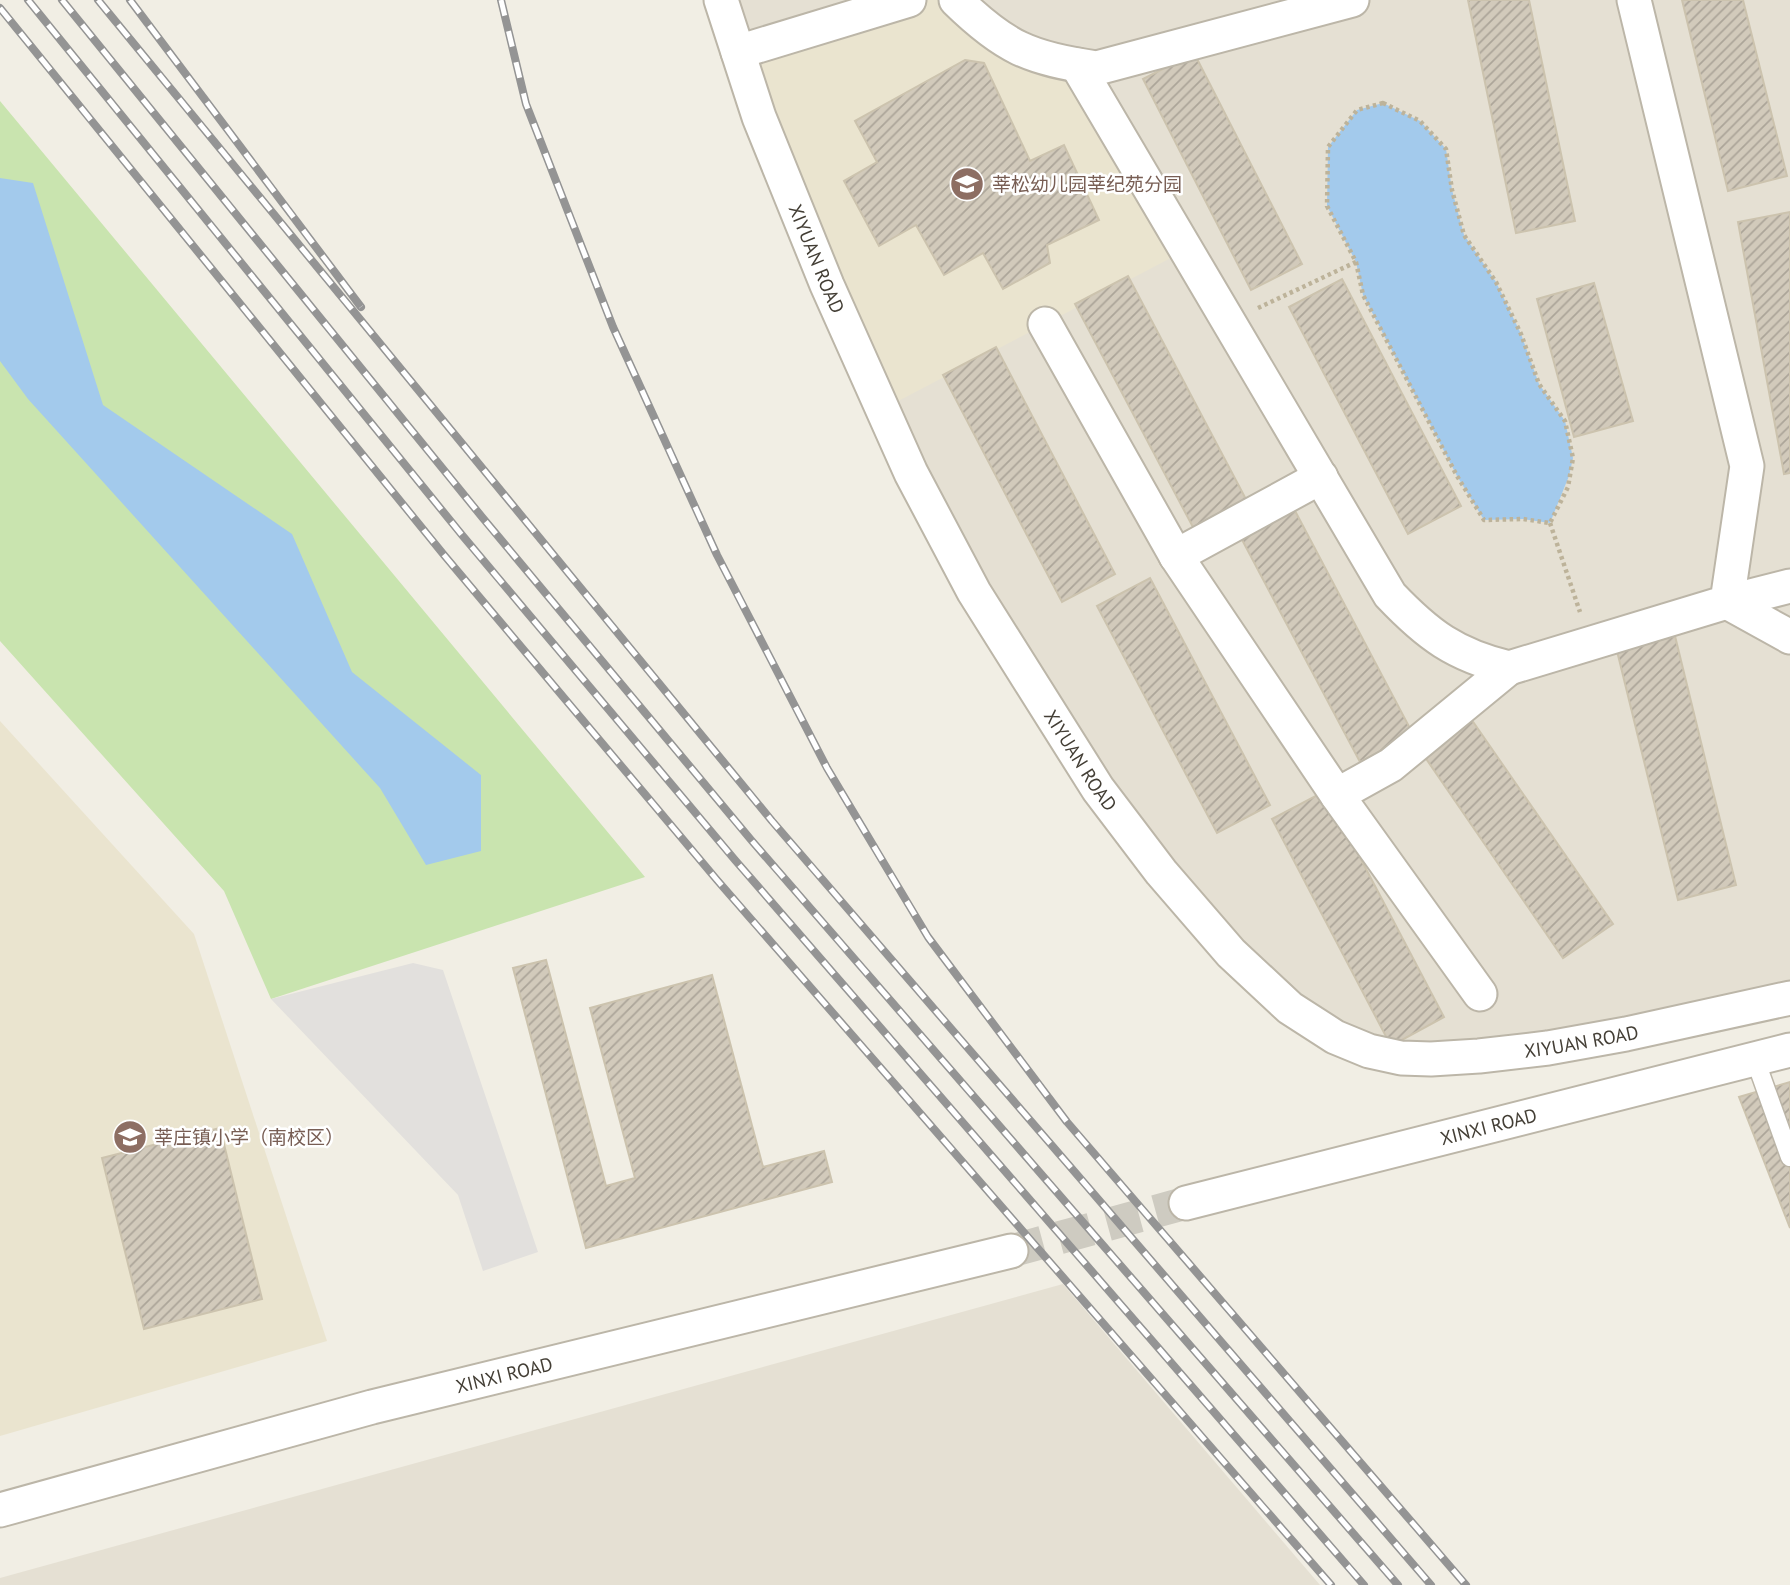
<svg xmlns="http://www.w3.org/2000/svg" width="1790" height="1585" viewBox="0 0 1790 1585" font-family="'PT Sans','Noto Sans SC',sans-serif">
<defs>
<pattern id="building-hatch" width="6" height="6" patternUnits="userSpaceOnUse" patternTransform="scale(1.75)"><rect width="6" height="6" fill="#d2cabb"/><path d="M-1 1l2-2M0 6l6-6M5 7l2-2" fill="none" stroke="#aca599"/></pattern>
</defs>
<rect width="100%" height="100%" fill="#f1eee4"/>
<!-- residential -->
<g fill="#e5e0d3">
<polygon points="722,0 1790,0 1790,982 1479,1056 1369,1051 1231,953 974,592"/>
<polygon points="1063,1284 1320,1585 0,1585 0,1578"/>
</g>
<!-- education -->
<g fill="#eae4cf">
<polygon points="909,0 956,0 1057,61 1186,250 883,409 738,52"/>
<polygon points="0,721 194,934 327,1341 0,1436"/>
</g>
<!-- green -->
<polygon fill="#c9e4af" points="0,101 645,877 271,999 224,891 0,641"/>
<!-- parking -->
<polygon fill="#e2e0dd" points="413,963 443,970 538,1252 483,1271 458,1195 271,999"/>
<!-- water -->
<g fill="#a3caec">
<polygon points="1383,103 1420,121 1446,149 1452,190 1464,235 1496,282 1521,334 1539,384 1565,421 1573,458 1569,476 1550,523 1523,519 1484,520 1457,476 1363,295 1356,262 1327,206 1328,147 1357,110"/>
<polygon points="0,178 33,183 103,405 292,534 352,672 481,775 481,851 426,865 380,788 28,399 0,361"/>
</g>
<!-- building -->
<g fill="url(#building-hatch)" stroke="#ccc3ae" stroke-width="2">
<polygon points="1468,0 1529,0 1575,221 1516,233"/>
<polygon points="1682,0 1743,0 1787,176 1728,191"/>
<polygon points="1194,53 1302,264 1251,290 1143,79"/>
<polygon points="965,60 984,63 1030,161 1064,145 1099,220 1047,245 1050,263 1003,289 983,253 944,275 916,225 879,246 844,181 877,162 855,121"/>
<polygon points="1790,212 1790,473 1784,474 1738,222"/>
<polygon points="1128,276 1248,503 1195,531 1075,304"/>
<polygon points="1342,279 1461,506 1408,534 1289,307"/>
<polygon points="1594,283 1633,421 1574,437 1537,299"/>
<polygon points="996,347 1115,574 1062,602 943,375"/>
<polygon points="1293,507 1413,734 1360,762 1240,536"/>
<polygon points="1150,578 1270,805 1217,833 1097,606"/>
<polygon points="1675,636 1736,885 1678,900 1617,651"/>
<polygon points="1467,713 1613,924 1563,958 1418,747"/>
<polygon points="1325,791 1444,1017 1391,1046 1272,819"/>
<polygon points="546,960 606,1186 635,1178 590,1008 712,975 763,1167 824,1151 832,1182 586,1248 513,968"/>
<polygon points="1790,1082 1790,1228 1739,1097"/>
<polygon points="220,1128 262,1299 144,1329 102,1158"/>
</g>
<g fill="none" stroke-linecap="round" stroke-linejoin="round">
<!-- street-tunnel -->
<polyline stroke="#cecbc1" stroke-width="33" stroke-dasharray="33 17" stroke-linecap="butt" points="1011,1251 1186,1203"/>
<!-- lane casing -->
<g stroke="#bcb6a8" stroke-width="21">
<polyline id="lane" points="1755,1059 1790,1157"/>
</g>
<!-- street casing -->
<g stroke="#bcb6a8" stroke-width="37">
<g id="street">
<path id="s1" d="M721,0L759,117L827,285L911,473L974,592L1098,789L1161,872L1231,953L1290,1008L1335,1037L1369,1051L1401,1058L1431,1059L1479,1056L1548,1048L1626,1034L1790,998"/>
<path d="M956,0C1004,47 1030,59 1097,68L1352,0"/>
<polyline points="738,52 909,0"/>
<path d="M1077,65L1390,595C1428,635 1455,655 1509,668L1727,602L1747,466L1634,0"/>
<polyline points="1045,324 1176,556 1337,795 1391,765 1509,668"/>
<polyline points="1176,556 1321,477"/>
<polyline points="1727,602 1790,637"/>
<polyline points="1727,602 1790,586"/>
<polyline points="1337,795 1480,994"/>
<path id="s2" d="M1186,1203L1790,1050"/>
<path id="s3" d="M0,1510L372,1407L1011,1251"/>
</g>
</g>
<!-- path -->
<g stroke="#bdb39a" stroke-width="4.5" stroke-dasharray="3.5 3.5" stroke-linecap="butt">
<polygon points="1383,103 1420,121 1446,149 1452,190 1464,235 1496,282 1521,334 1539,384 1565,421 1573,458 1568,487 1550,523 1523,519 1484,520 1457,476 1363,295 1356,262 1327,206 1328,147 1357,110"/>
<polyline points="1258,308 1356,262"/>
<polyline points="1550,523 1580,612"/>
</g>
<!-- lane -->
<use href="#lane" stroke="#fff" stroke-width="18"/>
<!-- street -->
<use href="#street" stroke="#fff" stroke-width="33"/>
<!-- rail casing -->
<g stroke="#949494" stroke-width="8">
<g id="rail">
<polyline points="28,0 462,535 735,860 1364,1585"/>
<polyline points="62,0 482,517 752,841 1398,1585"/>
<polyline points="98,0 772,821 1431,1585"/>
<polyline points="130,0 361,307"/>
<polyline points="501,0 526,104 613,327 717,555 827,768 928,937 1067,1122 1466,1585"/>
<polyline points="0,8 444,555 717,880 1331,1585"/>
</g>
</g>
<!-- rail -->
<use href="#rail" stroke="#fff" stroke-width="5" stroke-dasharray="16" stroke-linecap="butt"/>
</g>
<!-- icons -->
<defs>
<g id="school-disc" transform="scale(1.75)"><circle r="9.5" fill="#8d6e63" stroke="#fff"/><path d="M0-5L7-2L0 1L-7-2ZM-4 1L0 2.5L4 1V4Q0 6-4 4Z" fill="#fff"/></g>
</defs>
<g fill-rule="evenodd">
<use href="#school-disc" x="967" y="184"/>
<use href="#school-disc" x="130" y="1137"/>
</g>
<g text-anchor="middle" stroke-width="5" stroke-linejoin="round" paint-order="stroke">
<!-- education labels -->
<g font-size="19" fill="#785e54" stroke="#fff" text-anchor="start">
<text x="992" y="191">莘松幼儿园莘纪苑分园</text>
<text x="154" y="1144">莘庄镇小学（南校区）</text>
</g>
<!-- street labels -->
<g font-size="19" fill="#433e35" stroke="#fff">
<text dy="7" stroke="none"><textPath href="#s1" startOffset="276">XIYUAN ROAD</textPath></text>
<text dy="7" stroke="none"><textPath href="#s1" startOffset="844">XIYUAN ROAD</textPath></text>
<text dy="7" stroke="none"><textPath href="#s1" startOffset="1474">XIYUAN ROAD</textPath></text>
<text dy="7" stroke="none"><textPath href="#s2" startOffset="312">XINXI ROAD</textPath></text>
<text dy="7" stroke="none"><textPath href="#s3" startOffset="522">XINXI ROAD</textPath></text>
</g>
</g>
</svg>
